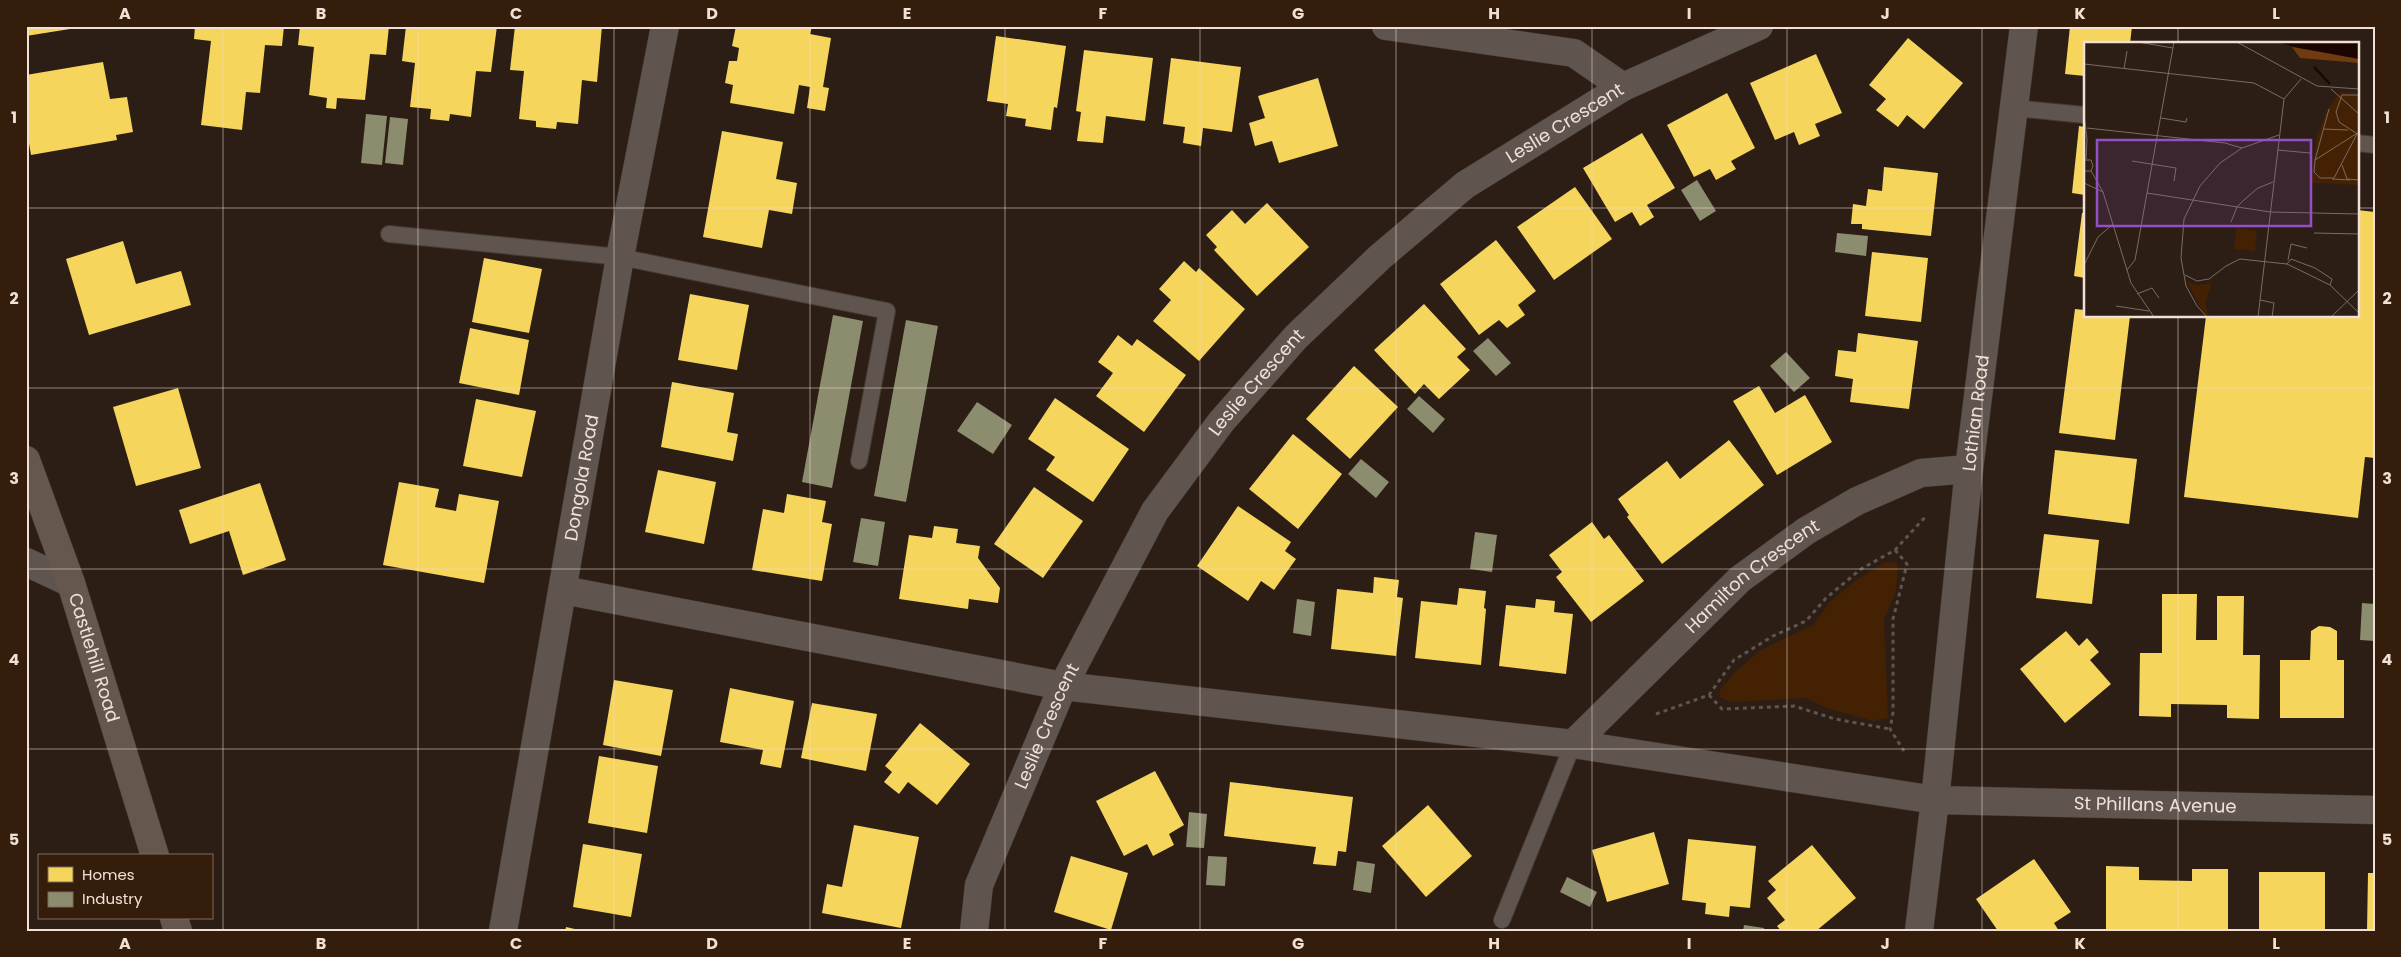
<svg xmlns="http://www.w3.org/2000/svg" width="2401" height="957" viewBox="0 0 2401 957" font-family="Poppins,sans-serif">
<rect width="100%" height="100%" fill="#2c1e15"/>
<!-- green -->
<polygon fill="#452104" points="1885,562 1897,563 1898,574 1895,594 1884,619 1888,718 1873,721 1826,708 1806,698 1731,702 1720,697 1720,690 1736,671 1761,650 1813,625 1829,603 1854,582"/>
<!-- homes -->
<g fill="#f6d55c">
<polygon points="26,26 70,26 70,29 26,36"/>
<polygon points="195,26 284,26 282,46 265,45 260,93 246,92 242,130 201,125 211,41 194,39"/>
<polygon points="300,26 389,26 386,55 370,54 365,100 337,98 336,109 326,108 327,98 309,95 314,47 298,45"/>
<polygon points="406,26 497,26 491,72 476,71 471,117 450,114 449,121 430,119 431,109 410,107 415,63 402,61"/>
<polygon points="515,26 602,26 597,82 582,80 578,124 557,122 556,129 536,127 536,121 519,119 524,71 510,70"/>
<polygon points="736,26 812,26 810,34 831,38 823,87 829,88 825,111 807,108 810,87 799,85 794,114 730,103 733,85 725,83 729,61 737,61 739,48 732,46"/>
<polygon points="2070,26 2132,26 2130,44 2085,44 2085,76 2065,74"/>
<polygon points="996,36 1066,46 1057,108 1054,107 1051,130 1025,126 1026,119 1006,116 1008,104 987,101"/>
<polygon points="1908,38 1963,83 1924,129 1907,115 1898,127 1876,110 1886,99 1869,85"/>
<polygon points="1084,50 1153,58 1145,121 1106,116 1103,143 1077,141 1081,112 1076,111"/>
<polygon points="1816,54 1842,113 1815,124 1820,136 1799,145 1794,132 1775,140 1750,83"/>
<polygon points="1171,58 1241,67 1232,132 1203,128 1201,146 1183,143 1185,127 1163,124"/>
<polygon points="103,62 110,99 127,97 133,132 116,135 117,140 31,155 26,126 26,75"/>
<polygon points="1318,78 1338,146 1279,163 1272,141 1255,146 1249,123 1265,118 1258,96"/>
<polygon points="1727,93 1755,148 1731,161 1736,169 1716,180 1710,169 1694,177 1667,125"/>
<polygon points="2079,126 2085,127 2085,195 2072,193"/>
<polygon points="722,131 783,142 776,179 797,183 792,214 769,210 762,248 703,237"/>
<polygon points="1642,133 1675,188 1647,205 1654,217 1640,226 1632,212 1615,222 1583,168"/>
<polygon points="1884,167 1938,173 1931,236 1862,229 1862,224 1851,224 1853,204 1866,206 1868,189 1882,191"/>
<polygon points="1575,187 1612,239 1554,280 1517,227"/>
<polygon points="1267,203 1309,247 1257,296 1214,250 1217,247 1206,235 1232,210 1245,224"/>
<polygon points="2357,210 2375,212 2375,458 2365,457 2358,518 2184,497 2206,316 2357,316"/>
<polygon points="2082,213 2085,213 2085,278 2074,276"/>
<polygon points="1496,240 1536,291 1518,305 1525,315 1507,328 1499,320 1479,335 1440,284"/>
<polygon points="123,241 136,284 181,271 191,305 89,335 66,259"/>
<polygon points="1872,252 1928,258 1921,322 1865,316"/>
<polygon points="484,258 542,269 529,333 472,322"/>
<polygon points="1184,261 1196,272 1199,268 1245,309 1199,361 1153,321 1171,300 1159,289"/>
<polygon points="690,294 749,305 737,370 678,360"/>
<polygon points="1424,304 1466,349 1457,357 1470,370 1439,399 1424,384 1415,394 1374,350"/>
<polygon points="2075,309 2085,310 2085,316 2130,316 2115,440 2059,433"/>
<polygon points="470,328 529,340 519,395 459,383"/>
<polygon points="1858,333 1918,341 1909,409 1850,402 1853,379 1835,376 1838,350 1856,352"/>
<polygon points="1118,335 1132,346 1137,339 1186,375 1144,432 1096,396 1113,373 1098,362"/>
<polygon points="1354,366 1398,407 1350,459 1306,419"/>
<polygon points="672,382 734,393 727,432 738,434 733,461 661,447"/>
<polygon points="1759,386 1775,413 1805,395 1832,442 1777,475 1733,401"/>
<polygon points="178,388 201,468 136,486 113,407"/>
<polygon points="1055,398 1129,449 1093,502 1046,470 1055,457 1028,439"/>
<polygon points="476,399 536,411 522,477 463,466"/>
<polygon points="1293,434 1342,474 1298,529 1249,489"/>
<polygon points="1729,440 1764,485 1662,564 1627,517 1629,515 1618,499 1667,461 1680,479"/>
<polygon points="2055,450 2137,459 2129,524 2048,514"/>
<polygon points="658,470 716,482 704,544 645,532"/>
<polygon points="399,482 439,489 435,507 456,511 459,494 499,501 484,583 383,565"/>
<polygon points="260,483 286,560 243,575 229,531 190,544 179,510"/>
<polygon points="1034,487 1083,521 1043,578 994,544"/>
<polygon points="787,494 826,501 822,522 832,524 822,581 752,570 763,509 784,513"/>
<polygon points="1238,506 1291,542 1285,551 1296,559 1274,590 1261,581 1248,601 1197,566"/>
<polygon points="1592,522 1604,539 1609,535 1644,581 1591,622 1556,577 1562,572 1549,555"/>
<polygon points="934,526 958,529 956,543 980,546 978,558 1000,588 998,603 969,599 968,609 899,599 909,535 932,538"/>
<polygon points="2044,534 2099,540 2092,604 2036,598"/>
<polygon points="1374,577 1399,580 1397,597 1403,598 1396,656 1331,649 1337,589 1373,593"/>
<polygon points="1459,588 1486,591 1484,608 1486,609 1481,665 1415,658 1421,601 1457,605"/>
<polygon points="2162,594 2197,594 2196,640 2217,640 2217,596 2244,596 2243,655 2260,655 2259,719 2227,718 2227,705 2171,704 2171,717 2139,716 2140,653 2162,653"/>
<polygon points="1536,599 1555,601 1554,612 1573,614 1566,674 1499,666 1506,605 1535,608"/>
<polygon points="2319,626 2330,627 2337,631 2337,660 2344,660 2344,718 2280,718 2280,660 2310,660 2311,631"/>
<polygon points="2066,631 2079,646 2087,638 2099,652 2090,660 2111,684 2065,723 2020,669"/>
<polygon points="614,680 673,690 661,756 603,745"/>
<polygon points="730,688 794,701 781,768 760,764 763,750 720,742"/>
<polygon points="812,703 877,714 866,771 801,758"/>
<polygon points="920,723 970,764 937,805 908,782 899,794 884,782 892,772 885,766"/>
<polygon points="599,756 658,766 647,833 588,823"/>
<polygon points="1155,771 1184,825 1169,834 1174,845 1153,856 1147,844 1124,856 1096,801"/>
<polygon points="1230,782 1353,797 1346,852 1338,851 1336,866 1313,864 1316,847 1224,836"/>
<polygon points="1428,805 1472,856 1426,897 1382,846"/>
<polygon points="854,825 919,837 901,928 822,913 827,884 842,887"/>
<polygon points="1654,832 1669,884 1607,902 1592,850"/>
<polygon points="1688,839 1756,846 1750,908 1730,906 1729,917 1705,914 1706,903 1682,900"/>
<polygon points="583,844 642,854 631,917 573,907"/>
<polygon points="1812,845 1856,898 1816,931 1781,931 1777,926 1785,920 1767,898 1776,890 1768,881"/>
<polygon points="1071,856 1128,873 1111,930 1054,912"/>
<polygon points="2034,859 2071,912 2054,923 2059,931 1998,931 1976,899"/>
<polygon points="2106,866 2139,867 2139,880 2192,881 2192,869 2228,869 2228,931 2106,930"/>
<rect x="2259" y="872" width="66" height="59"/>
<polygon points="2368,873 2375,873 2375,931 2367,931"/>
<polygon points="566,927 579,930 578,931 565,931"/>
</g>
<!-- industry -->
<g fill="#8c8c6e">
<polygon points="366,114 387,116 382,165 361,163"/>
<polygon points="390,117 408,119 403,165 385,163"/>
<polygon points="1697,180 1716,211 1700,221 1681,190"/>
<polygon points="1837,233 1868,236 1866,256 1835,252"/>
<polygon points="833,315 863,321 832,488 802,482"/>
<polygon points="906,320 938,326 906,502 874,496"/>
<polygon points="1488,338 1511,363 1496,376 1473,351"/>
<polygon points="1786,352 1810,378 1794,392 1770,366"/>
<polygon points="1419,396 1445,419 1433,433 1407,409"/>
<polygon points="977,402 1012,425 993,454 957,431"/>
<polygon points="1361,459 1389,482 1376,498 1348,474"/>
<polygon points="861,518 885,522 878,566 853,562"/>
<polygon points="1475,532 1497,535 1492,572 1470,569"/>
<polygon points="1297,599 1315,602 1311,636 1293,633"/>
<polygon points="2362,603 2375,604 2375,641 2360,640"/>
<polygon points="1189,812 1207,814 1204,848 1186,847"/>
<polygon points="1208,856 1227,857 1225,886 1206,885"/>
<polygon points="1357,861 1375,864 1371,893 1353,890"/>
<polygon points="1567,877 1597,892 1590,907 1560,892"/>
<polygon points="1744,925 1764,928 1764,931 1743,931"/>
</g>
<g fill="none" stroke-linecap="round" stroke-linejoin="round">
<!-- lane casing -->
<g stroke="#443932" stroke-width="18">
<g id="lane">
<polyline points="2014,108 2085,115"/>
<polyline points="2357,143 2375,145"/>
<polyline points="389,234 620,257 887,311 859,461"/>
<polyline points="1502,920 1573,744"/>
</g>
</g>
<!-- street casing -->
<g stroke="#443932" stroke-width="29">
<g id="street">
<polyline points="1386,26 1574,53 1623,87"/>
<polyline points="26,562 71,583"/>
<path id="s1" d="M563,590L1063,686L1573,744L1935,800L2375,810"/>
<path id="s2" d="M1573,744L1740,579L1806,531L1857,501L1921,473L1969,469"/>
<path id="s3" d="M503,931L620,257L665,26"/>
<path id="s4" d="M974,931L979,885L1063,686L1155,511L1221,422L1296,337L1380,257L1465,185L1623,87L1759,26"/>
<path id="s5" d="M1919,931L1935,800L1969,469L2024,26"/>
</g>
</g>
<!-- primary casing -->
<g stroke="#443932" stroke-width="29">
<g id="primary">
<path id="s6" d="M26,460L71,583L155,856"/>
<polyline points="174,918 178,931"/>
</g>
</g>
<!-- path -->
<g stroke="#5f554f" stroke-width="3" stroke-dasharray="4 4" stroke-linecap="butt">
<polyline points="1895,550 1907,564 1893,619 1893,713 1890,729 1904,751"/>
<polyline points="1709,695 1722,709 1794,706 1835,719 1890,729"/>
<polyline points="1656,714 1709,695 1734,660 1773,636 1806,621 1826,598 1861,569 1895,550 1927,515"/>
</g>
<!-- lane -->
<use href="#lane" stroke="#60554e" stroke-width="16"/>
<!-- street -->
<use href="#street" stroke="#60554e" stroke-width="28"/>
<!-- primary -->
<use href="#primary" stroke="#65574d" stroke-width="28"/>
</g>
<!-- grid -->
<path fill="none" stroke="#f1e0d5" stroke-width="1" stroke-opacity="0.55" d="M223,26V931M418,26V931M614,26V931M810,26V931M1005,26V931M1200,26V931M1396,26V931M1592,26V931M1787,26V931M1982,26V931M2178,26V44M26,208H2085M2357,208H2375M2178,316V931M26,388H2375M26,569H2375M26,749H2375"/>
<g text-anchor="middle" stroke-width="5" stroke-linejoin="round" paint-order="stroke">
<!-- street labels -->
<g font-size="18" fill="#f1e0d5" stroke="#351d0c">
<text dy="6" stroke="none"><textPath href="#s4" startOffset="1029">Leslie Crescent</textPath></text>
<text dy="6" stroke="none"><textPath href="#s4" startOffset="624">Leslie Crescent</textPath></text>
<text dy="6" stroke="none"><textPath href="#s5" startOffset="521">Lothian Road</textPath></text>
<text dy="6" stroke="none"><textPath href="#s3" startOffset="460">Dongola Road</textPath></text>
<text dy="6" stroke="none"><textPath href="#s2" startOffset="246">Hamilton Crescent</textPath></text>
<text dy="6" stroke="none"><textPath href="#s6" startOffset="209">Castlehill Road</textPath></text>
<text dy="6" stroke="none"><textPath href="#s4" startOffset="219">Leslie Crescent</textPath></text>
<text dy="6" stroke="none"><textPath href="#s1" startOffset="1609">St Phillans Avenue</textPath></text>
</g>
</g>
<!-- overview -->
<g transform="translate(2084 42)">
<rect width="275" height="275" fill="#2c1e15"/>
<path d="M256,50L275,51V143L227,141L233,94L243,68ZM152,186L173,189L171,209L150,207ZM103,240L114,243L128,241L121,261L125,275L118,269Z" fill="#452104"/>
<path d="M208,5L262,13L275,17V21L216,16Z" fill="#6f3b0f"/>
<path d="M193,0H275V17L215,6Z" fill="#1a0502"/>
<path fill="none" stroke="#1a0502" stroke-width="2.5" d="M230,25L246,42"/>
<path fill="none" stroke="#7b6c62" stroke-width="1" d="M54,0L89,6M153,0L233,44L275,47M0,22L170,41L200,57L217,37M40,27L43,9M247,47L275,72M275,53H258L252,70L255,80L275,93M0,71L3,98L2,117M77,76L102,80L103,76M3,86L141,101L158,106M239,87L264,88M273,92L250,136H236L230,130L231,118L275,90M193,108L226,111M231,118L245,67M48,119L92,126L90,139M258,123L263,137L275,138M0,129H7L9,124L7,118H0M7,129L19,150L47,241L70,275M248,137L266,138M0,141L19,150M63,151L186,170L275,172M147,180L153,165L161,157L174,146L189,140M230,191L275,192M204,218L207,202L223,206M203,222L207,217L231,226L248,237L246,243M0,223L14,195L29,182M43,228L51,218L90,0M101,233L113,239L125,237L142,224L156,217L203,222L246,243L275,271M53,252L68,246L75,256M176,258L190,261L188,275M32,264L65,269M123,275L113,264L102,244L97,216L100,177L116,144L136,121L158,106L195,93M174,275L200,57M247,275L275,248"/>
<path fill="#9350c3" fill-opacity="0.15" stroke="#9350c3" stroke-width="2.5" d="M13,98H227V184H13Z"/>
<rect width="275" height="275" fill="none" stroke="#f1e0d5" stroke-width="2.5"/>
</g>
<!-- border -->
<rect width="2401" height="957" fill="none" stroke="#351d0c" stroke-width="55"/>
<!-- legend -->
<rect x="38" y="854" width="175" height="65" fill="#351d0c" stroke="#806b5c"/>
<rect x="48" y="867" width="25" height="15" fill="#f6d55c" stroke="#806b5c"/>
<text x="82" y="880" font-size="15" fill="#f1e0d5">Homes</text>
<rect x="48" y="892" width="25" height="15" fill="#8c8c6e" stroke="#806b5c"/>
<text x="82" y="904" font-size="15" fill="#f1e0d5">Industry</text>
<rect x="28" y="28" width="2346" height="902" fill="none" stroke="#f1e0d5" stroke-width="2"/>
<g font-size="16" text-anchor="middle" font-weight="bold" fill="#f1e0d5">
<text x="125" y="19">A</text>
<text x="321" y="19">B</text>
<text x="516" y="19">C</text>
<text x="712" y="19">D</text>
<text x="907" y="19">E</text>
<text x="1103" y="19">F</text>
<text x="1298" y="19">G</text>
<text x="1494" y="19">H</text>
<text x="1689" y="19">I</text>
<text x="1885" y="19">J</text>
<text x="2080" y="19">K</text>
<text x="2276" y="19">L</text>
<text x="14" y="123">1</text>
<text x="2387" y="123">1</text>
<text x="14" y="304">2</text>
<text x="2387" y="304">2</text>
<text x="14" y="484">3</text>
<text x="2387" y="484">3</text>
<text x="14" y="665">4</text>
<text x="2387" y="665">4</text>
<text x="14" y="845">5</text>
<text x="2387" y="845">5</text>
<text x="125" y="949">A</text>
<text x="321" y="949">B</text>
<text x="516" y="949">C</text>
<text x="712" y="949">D</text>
<text x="907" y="949">E</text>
<text x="1103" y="949">F</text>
<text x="1298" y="949">G</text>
<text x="1494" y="949">H</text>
<text x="1689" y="949">I</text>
<text x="1885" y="949">J</text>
<text x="2080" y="949">K</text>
<text x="2276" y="949">L</text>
</g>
</svg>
